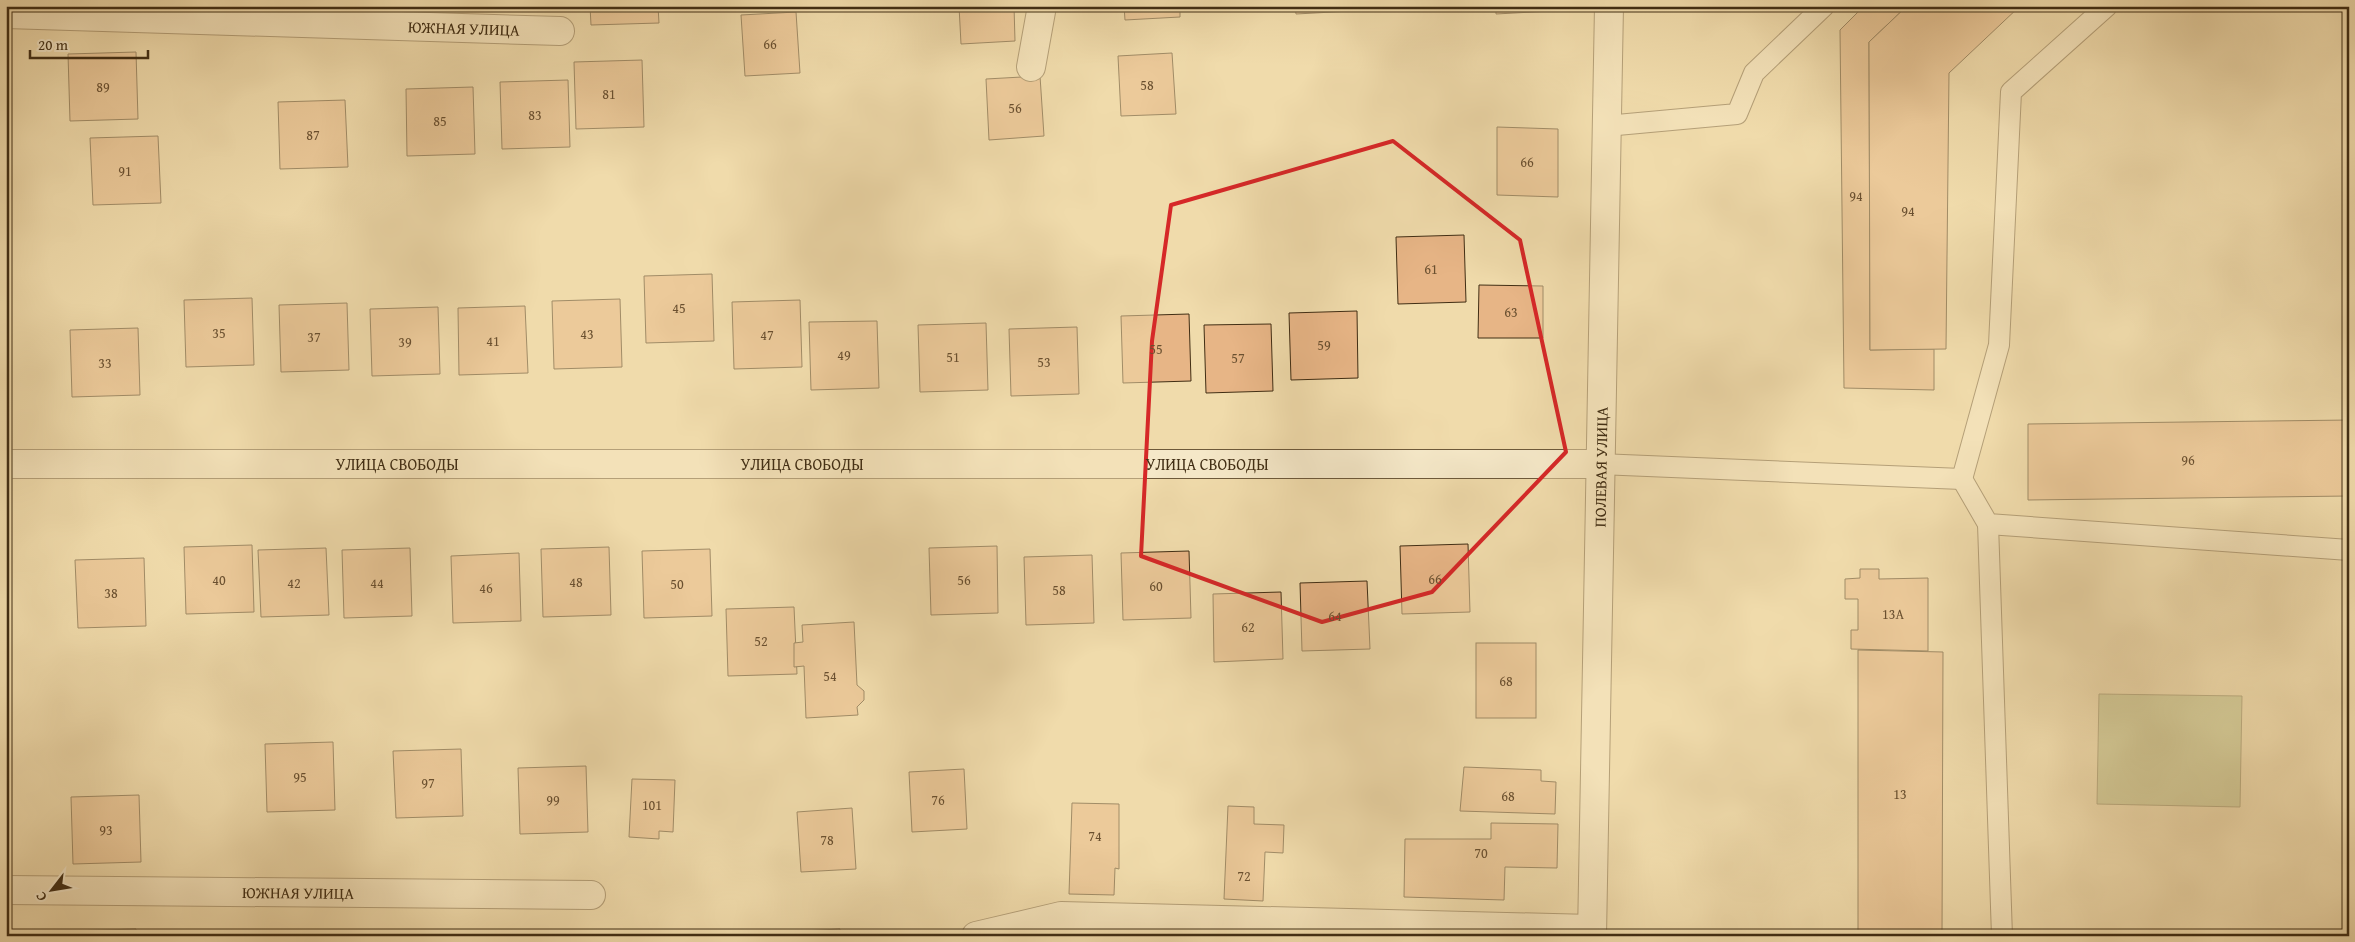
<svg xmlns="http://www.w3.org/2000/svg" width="2355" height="942" viewBox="0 0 2355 942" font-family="'Gentium Book Plus',serif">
<rect width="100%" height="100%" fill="#f0dbab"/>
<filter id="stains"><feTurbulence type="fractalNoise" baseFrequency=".004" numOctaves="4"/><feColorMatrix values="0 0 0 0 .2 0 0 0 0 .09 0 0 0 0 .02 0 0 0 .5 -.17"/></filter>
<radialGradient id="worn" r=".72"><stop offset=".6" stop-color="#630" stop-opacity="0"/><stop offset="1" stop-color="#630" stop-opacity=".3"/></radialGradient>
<!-- green -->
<polygon fill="#bbc088" stroke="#7e774e" points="2099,694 2242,696 2240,807 2097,804"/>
<!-- building -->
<g fill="#e7b586" stroke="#412e14">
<polygon points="590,6 658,6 659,23 591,25"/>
<polygon points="959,6 1014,6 1015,41 961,44"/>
<polygon points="1124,6 1180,6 1180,17 1125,20"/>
<polygon points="1295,6 1351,6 1351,11 1296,14"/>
<polygon points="1496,6 1551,6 1551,11 1496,14"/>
<polygon points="1864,6 1907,6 1869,42 1870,350 1934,349 1934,390 1844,388 1840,30"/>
<polygon points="1907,6 2020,6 1949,73 1946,349 1870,350 1869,42"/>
<polygon points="796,12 800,73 745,76 741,15"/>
<polygon points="136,52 138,119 70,121 68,54"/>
<polygon points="1172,53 1176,114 1121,116 1118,56"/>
<polygon points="642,60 644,127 576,129 574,62"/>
<polygon points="1040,76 1044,136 989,140 986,79"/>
<polygon points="568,80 570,147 502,149 500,82"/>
<polygon points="473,87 475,154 407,156 406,89"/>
<polygon points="345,100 348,167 280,169 278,102"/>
<polygon points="1497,127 1558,129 1558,197 1497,195"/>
<polygon points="158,136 161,203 93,205 90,138"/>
<polygon points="1464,235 1466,302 1398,304 1396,237"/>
<polygon points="712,274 714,341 646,343 644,276"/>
<polygon points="1479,285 1543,286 1543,338 1478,338"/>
<polygon points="252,298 254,365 186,367 184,300"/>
<polygon points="620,299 622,367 554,369 552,301"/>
<polygon points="800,300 802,367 734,369 732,302"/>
<polygon points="347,303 349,370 281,372 279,305"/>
<polygon points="525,306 528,373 459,375 458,308"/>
<polygon points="438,307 440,374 372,376 370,309"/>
<polygon points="1357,311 1358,378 1291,380 1289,313"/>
<polygon points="1189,314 1191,381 1123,383 1121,316"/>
<polygon points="877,321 879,388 811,390 809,322"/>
<polygon points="986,323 988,390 920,392 918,325"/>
<polygon points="1271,324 1273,391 1206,393 1204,325"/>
<polygon points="1077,327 1079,394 1011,396 1009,329"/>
<polygon points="138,328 140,395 72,397 70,330"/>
<polygon points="2349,420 2349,496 2028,500 2028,424"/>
<polygon points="1468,544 1470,612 1402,614 1400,546"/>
<polygon points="252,545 254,612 186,614 184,547"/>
<polygon points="997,546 998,613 931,615 929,548"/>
<polygon points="609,547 611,615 543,617 541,549"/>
<polygon points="326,548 329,615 261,617 258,550"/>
<polygon points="410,548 412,616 344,618 342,550"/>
<polygon points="710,549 712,616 644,618 642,551"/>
<polygon points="1189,551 1191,618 1123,620 1121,553"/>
<polygon points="519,553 521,621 453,623 451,556"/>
<polygon points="1092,555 1094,623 1026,625 1024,557"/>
<polygon points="144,558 146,626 78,628 75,560"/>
<polygon points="1860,569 1879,569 1879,579 1928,578 1928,651 1851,649 1851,630 1858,630 1858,599 1845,599 1845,579 1860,578"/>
<polygon points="1367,581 1370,649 1302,651 1300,583"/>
<polygon points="1281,592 1283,659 1214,662 1213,594"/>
<polygon points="794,607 797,674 728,676 726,609"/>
<polygon points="854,622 857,685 864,691 864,700 857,707 858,715 806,718 804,666 794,667 794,643 803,642 802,625"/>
<rect x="1476" y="643" width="60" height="75"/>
<polygon points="1858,650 1943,652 1942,936 1858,936"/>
<polygon points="333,742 335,810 267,812 265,744"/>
<polygon points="461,749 463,816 396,818 393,751"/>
<polygon points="586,766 588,832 520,834 518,768"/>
<polygon points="1464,767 1541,770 1541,781 1556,782 1555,814 1460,811"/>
<polygon points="964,769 967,829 912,832 909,772"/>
<polygon points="632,779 675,780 673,832 659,831 659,839 629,837"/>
<polygon points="139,795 141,862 73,864 71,797"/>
<polygon points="1072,803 1119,804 1119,869 1115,868 1114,895 1069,894"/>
<polygon points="1228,806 1254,807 1254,824 1284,825 1283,853 1265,852 1263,901 1224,899"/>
<polygon points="852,808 856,869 801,872 797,812"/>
<polygon points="1491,823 1558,824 1557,868 1505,867 1504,900 1404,897 1405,839 1491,839"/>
<polygon points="136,929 136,936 68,936 68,931"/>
<polygon points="840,929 840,936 785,936 784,932"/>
</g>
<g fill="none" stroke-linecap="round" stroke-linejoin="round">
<!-- service casing -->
<g stroke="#6d593a" stroke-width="22">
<g id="service">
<polyline points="1606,126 1737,114 1754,73 1824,6"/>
<polyline points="1599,464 1962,479 1999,345 2011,92 2107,6"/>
<polyline points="1962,479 1988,524 2349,550"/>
<polyline points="1988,524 2002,936"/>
</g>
</g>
<!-- minor casing -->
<g stroke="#6d593a" stroke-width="30">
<g id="minor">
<path id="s1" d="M6,14L560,31"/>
<polyline points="1031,67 1042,6"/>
<path id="s2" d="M6,464H1599"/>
<path id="s3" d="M6,890L591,895"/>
<polyline points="976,936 1061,916 1592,929"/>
<path id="s4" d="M1592,936L1609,6"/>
</g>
</g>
<!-- service -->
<use href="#service" stroke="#f5e8c8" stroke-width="20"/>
<!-- minor -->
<use href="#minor" stroke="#f5e8c8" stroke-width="28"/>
</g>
<!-- marked area -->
<path d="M0 0H2355V942H0ZM1393,141L1520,240L1566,452L1432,592L1322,622L1141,556L1152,341L1171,205Z" fill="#f0dbab" fill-opacity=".55" fill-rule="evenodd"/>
<path fill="none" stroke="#d62828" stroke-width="4" stroke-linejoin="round" d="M1393,141L1520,240L1566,452L1432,592L1322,622L1141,556L1152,341L1171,205Z"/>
<g text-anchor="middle" stroke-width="4" stroke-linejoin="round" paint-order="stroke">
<!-- number labels -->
<g font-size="14" fill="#6a5030">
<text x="770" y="49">66</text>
<text x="1147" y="90">58</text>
<text x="103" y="92">89</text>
<text x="609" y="99">81</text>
<text x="1015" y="113">56</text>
<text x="535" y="120">83</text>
<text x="440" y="126">85</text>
<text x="313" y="140">87</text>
<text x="1527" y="167">66</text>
<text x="125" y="176">91</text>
<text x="1856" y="201">94</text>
<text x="1908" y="216">94</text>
<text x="1431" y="274">61</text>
<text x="679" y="313">45</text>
<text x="1511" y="317">63</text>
<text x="219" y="338">35</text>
<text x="587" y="339">43</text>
<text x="767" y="340">47</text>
<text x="314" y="342">37</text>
<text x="493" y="346">41</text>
<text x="405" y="347">39</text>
<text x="1324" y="350">59</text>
<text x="1156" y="354">55</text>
<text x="844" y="360">49</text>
<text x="953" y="362">51</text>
<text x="1238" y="363">57</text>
<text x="1044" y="367">53</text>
<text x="105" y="368">33</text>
<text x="2188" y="465">96</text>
<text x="1435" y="584">66</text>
<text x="219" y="585">40</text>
<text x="964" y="585">56</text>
<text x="576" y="587">48</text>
<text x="294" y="588">42</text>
<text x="377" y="588">44</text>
<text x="677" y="589">50</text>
<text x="1156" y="591">60</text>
<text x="486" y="593">46</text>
<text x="1059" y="595">58</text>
<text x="111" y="598">38</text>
<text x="1893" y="619">13А</text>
<text x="1335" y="621">64</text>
<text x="1248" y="632">62</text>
<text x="761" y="646">52</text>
<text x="830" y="681">54</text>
<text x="1506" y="686">68</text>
<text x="300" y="782">95</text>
<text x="428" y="788">97</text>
<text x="1900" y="799">13</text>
<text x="1508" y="801">68</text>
<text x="553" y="805">99</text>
<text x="938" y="805">76</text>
<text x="652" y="810">101</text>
<text x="106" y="835">93</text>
<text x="1095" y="841">74</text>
<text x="827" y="845">78</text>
<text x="1481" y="858">70</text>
<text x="1244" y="881">72</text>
</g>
<!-- street labels -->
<g font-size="16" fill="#412e14" stroke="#f5e8c8">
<text dy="6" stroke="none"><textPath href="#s1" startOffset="458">ЮЖНАЯ УЛИЦА</textPath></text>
<text dy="6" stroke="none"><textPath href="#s2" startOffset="391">УЛИЦА СВОБОДЫ</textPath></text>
<text dy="6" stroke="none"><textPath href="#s2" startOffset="796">УЛИЦА СВОБОДЫ</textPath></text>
<text dy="6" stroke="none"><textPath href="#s2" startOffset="1201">УЛИЦА СВОБОДЫ</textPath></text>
<text dy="6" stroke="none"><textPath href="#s4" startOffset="469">ПОЛЕВАЯ УЛИЦА</textPath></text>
<text dy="6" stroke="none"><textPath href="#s3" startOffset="292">ЮЖНАЯ УЛИЦА</textPath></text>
</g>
</g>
<!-- margin -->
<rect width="2355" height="942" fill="none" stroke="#f0dbab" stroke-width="25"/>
<rect x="8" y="8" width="2340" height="927" fill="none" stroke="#412e14" stroke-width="2.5"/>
<rect x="12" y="12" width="2330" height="917" fill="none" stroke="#412e14"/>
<!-- north arrow -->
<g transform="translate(52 890) rotate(239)" stroke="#f5e8c8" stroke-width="4" paint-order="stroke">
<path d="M0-4L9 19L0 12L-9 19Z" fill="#412e14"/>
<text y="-8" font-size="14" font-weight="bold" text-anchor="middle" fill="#412e14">С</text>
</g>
<!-- scale -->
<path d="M30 50v8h118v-8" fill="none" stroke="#412e14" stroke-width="2.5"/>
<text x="38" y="50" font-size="15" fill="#412e14" stroke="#f5e8c8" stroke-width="4" paint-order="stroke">20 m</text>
<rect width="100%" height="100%" filter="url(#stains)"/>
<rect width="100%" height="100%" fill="url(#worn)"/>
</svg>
